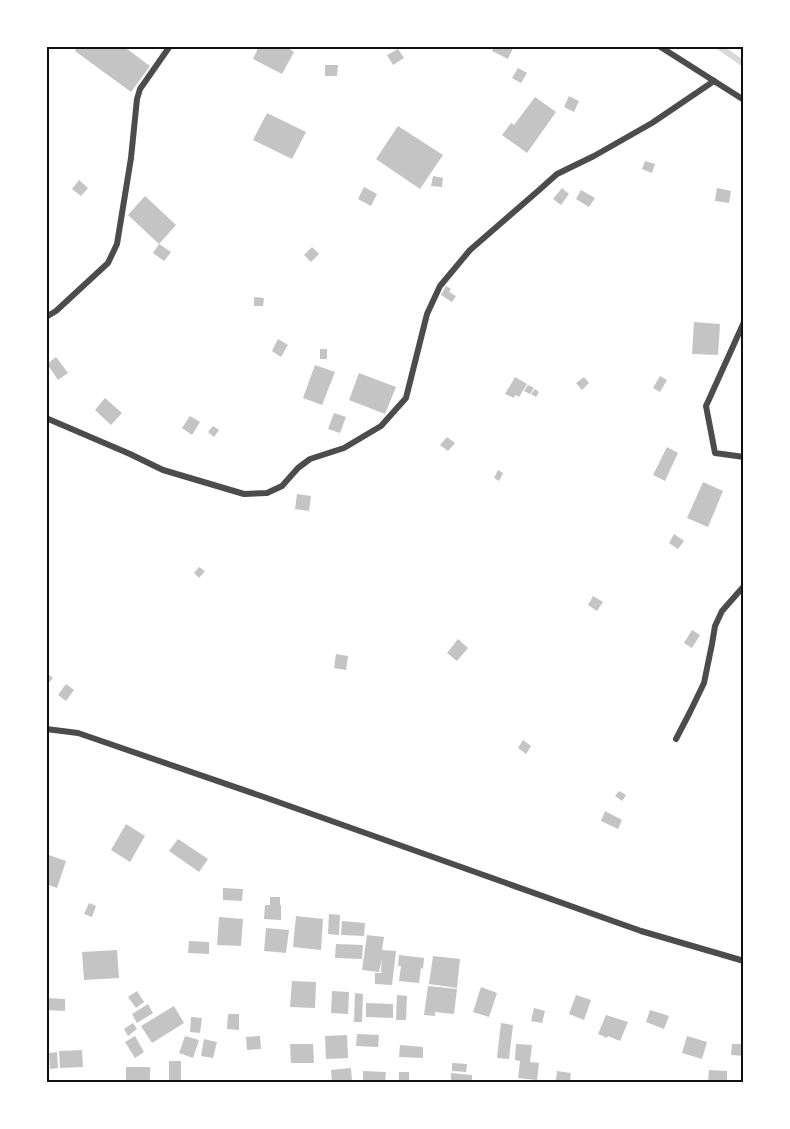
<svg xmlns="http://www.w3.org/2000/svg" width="790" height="1129" viewBox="0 0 790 1129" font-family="Mulish,sans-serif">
<rect width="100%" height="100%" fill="#fff"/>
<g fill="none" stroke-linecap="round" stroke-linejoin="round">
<!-- stream -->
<polyline stroke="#d9d9d9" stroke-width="6" points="718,46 744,64"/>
</g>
<!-- building -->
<g fill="#c4c4c4">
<polygon points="78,46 123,46 150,66 131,92 75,51"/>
<polygon points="259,46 285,46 294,52 282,74 253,59"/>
<polygon points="494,46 514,46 508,59 492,51"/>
<polygon points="398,49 404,58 393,65 387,55"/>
<polygon points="325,65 338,65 337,76 325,76"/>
<polygon points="518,68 527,73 521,83 512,78"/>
<polygon points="569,96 579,101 574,112 564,107"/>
<polygon points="535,97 556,112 527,153 502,135 511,123 514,125"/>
<polygon points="267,113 306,132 292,159 253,140"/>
<polygon points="398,126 443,155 420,189 376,159"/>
<polygon points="645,161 655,164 652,173 642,169"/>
<polygon points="433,176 443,178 442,187 431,186"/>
<polygon points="79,180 88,188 81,196 72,189"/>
<polygon points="364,187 377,194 371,206 358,199"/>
<polygon points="562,188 569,194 561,205 553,199"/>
<polygon points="717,188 731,191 729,203 715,201"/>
<polygon points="581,190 595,198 589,207 576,199"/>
<polygon points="145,196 176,225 159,244 128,215"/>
<polygon points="159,244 171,252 164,261 153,253"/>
<polygon points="312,247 319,254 311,262 304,255"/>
<polygon points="446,286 451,289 449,292 456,296 452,302 441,295"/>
<polygon points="254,297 264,298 263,306 254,306"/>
<polygon points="694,322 720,324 718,355 692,354"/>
<polygon points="278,339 288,345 281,357 272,351"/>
<rect x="320" y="349" width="7" height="10"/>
<polygon points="56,357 68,373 58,380 47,364"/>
<polygon points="315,365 335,372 322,405 303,398"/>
<polygon points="359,373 396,387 385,414 349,400"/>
<polygon points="660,376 667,380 660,392 653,388"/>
<polygon points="515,377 527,384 519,397 515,395 514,398 505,394"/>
<polygon points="584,377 589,383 582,390 576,383"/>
<polygon points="528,385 534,388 530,394 524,391"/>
<polygon points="535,389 539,392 536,397 531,394"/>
<polygon points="105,398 122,413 111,425 95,410"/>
<polygon points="334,413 346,417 340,433 328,429"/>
<polygon points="190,416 200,422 192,435 182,428"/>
<polygon points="213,426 219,430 214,437 208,432"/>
<polygon points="447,437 455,443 448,451 440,445"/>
<polygon points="667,447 678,453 665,481 653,475"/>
<polygon points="498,470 503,473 499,481 494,478"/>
<polygon points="703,482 723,491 708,527 687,518"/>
<polygon points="297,494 311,496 309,511 295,509"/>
<polygon points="674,534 684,541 678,549 669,543"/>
<polygon points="199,567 205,571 199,578 194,573"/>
<polygon points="593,596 603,602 597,611 588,605"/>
<polygon points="692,630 700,635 692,648 684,643"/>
<polygon points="458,639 468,648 457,661 447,653"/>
<polygon points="336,654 348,656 346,670 334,668"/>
<polygon points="46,672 53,678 46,686"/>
<polygon points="66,684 74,690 66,701 58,695"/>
<polygon points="523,740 531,746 526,754 518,748"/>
<polygon points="619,791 626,795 622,801 615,796"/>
<polygon points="605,811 622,820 618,829 601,821"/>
<polygon points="126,824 145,836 130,862 111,850"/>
<polygon points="178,839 208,859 199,872 169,851"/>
<polygon points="46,854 66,861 57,888 46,884"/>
<polygon points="223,888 243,889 242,901 223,900"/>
<polygon points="270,897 280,897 280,905 281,905 281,920 264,919 265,905 270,905"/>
<polygon points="89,903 96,906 92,917 84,914"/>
<polygon points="329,914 340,915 339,935 328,934"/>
<polygon points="296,916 323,919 321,950 293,947"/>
<polygon points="219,917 243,919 241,946 217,945"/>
<polygon points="342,921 365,923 364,936 341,935"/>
<polygon points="266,928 289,930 286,953 264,951"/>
<polygon points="367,935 384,937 382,950 396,951 392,985 375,984 375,973 383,973 381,972 382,959 379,972 362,970"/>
<polygon points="189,941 209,942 209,954 188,953"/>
<polygon points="336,944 363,945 362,959 335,958"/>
<polygon points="117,950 119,978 84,980 82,952"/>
<polygon points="399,955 424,958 423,969 421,968 419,983 399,981 401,966 398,966"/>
<polygon points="433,956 460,959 457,988 429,984"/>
<polygon points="292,981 316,982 315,1008 290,1007"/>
<polygon points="428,986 457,989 454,1014 435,1012 435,1016 424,1015"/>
<polygon points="481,987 497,993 489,1017 473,1012"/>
<polygon points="137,991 144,1002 136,1008 128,997"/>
<polygon points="332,991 349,992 348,1014 331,1013"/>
<polygon points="355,993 363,994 362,1022 354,1022"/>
<polygon points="397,995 407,996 406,1020 396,1020"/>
<polygon points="576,995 591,1000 584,1020 569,1014"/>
<polygon points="46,998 65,999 65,1011 46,1010"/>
<polygon points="366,1003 393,1004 393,1018 366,1017"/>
<polygon points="148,1004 153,1013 137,1023 132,1014"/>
<polygon points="174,1006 184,1023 152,1043 141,1026"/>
<polygon points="534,1008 545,1011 542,1023 531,1021"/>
<polygon points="650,1010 669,1016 664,1029 646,1022"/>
<polygon points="228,1014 239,1014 239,1030 227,1029"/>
<polygon points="606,1015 628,1022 620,1041 608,1036 607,1038 598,1034"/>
<polygon points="191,1017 202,1018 200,1033 190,1032"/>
<polygon points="133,1023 137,1029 128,1036 124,1029"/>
<polygon points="501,1023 513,1025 509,1059 497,1058"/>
<polygon points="357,1034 379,1035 378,1047 356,1046"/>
<polygon points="347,1035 348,1058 326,1059 325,1036"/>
<polygon points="135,1036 144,1052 135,1058 125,1042"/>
<polygon points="185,1036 199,1040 193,1058 179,1053"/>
<polygon points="260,1036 261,1049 247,1050 246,1037"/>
<polygon points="687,1036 707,1042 702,1059 682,1053"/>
<polygon points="204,1039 217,1042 213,1058 201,1056"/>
<polygon points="290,1044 313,1044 314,1063 291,1063"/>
<polygon points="516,1044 532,1045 530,1062 539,1063 537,1080 518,1078 520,1061 515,1060"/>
<polygon points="732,1044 744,1044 744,1056 731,1055"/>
<polygon points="400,1045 423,1047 423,1058 399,1057"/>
<polygon points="82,1050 83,1067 60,1068 59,1051"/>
<polygon points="57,1052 58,1068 50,1069 49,1053"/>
<rect x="169" y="1061" width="12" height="21"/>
<polygon points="452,1063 467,1064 466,1072 452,1071"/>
<rect x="126" y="1067" width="24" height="15"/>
<polygon points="351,1068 352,1082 332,1082 331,1070"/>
<polygon points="709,1070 727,1071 727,1082 708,1082"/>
<polygon points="363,1071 386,1072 385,1082 363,1082"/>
<polygon points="557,1071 571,1073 570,1081 556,1080"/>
<rect x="399" y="1072" width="10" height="10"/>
<polygon points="451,1073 472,1075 472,1082 451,1082"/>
</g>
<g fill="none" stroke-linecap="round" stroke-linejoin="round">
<!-- minor -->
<g stroke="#4c4c4c" stroke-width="6">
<polyline points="659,46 744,100"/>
<polyline points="46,317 56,311 108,263 117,244 131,158 137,99 140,89 170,46"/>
<polyline points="744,322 706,406 715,453 744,457"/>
<polyline points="46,418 130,454 163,470 244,494 267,493 282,486 298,468 310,459 344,448 381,426 406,398 427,314 440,286 470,250 538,191 557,174 594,156 652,123 714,81"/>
<polyline points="46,729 78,733 264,797 641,931 744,961"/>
<polyline points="676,739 690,712 704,683 712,644 715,626 722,611 744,586"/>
</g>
</g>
<!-- border -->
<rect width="790" height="1129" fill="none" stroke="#ffffff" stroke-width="96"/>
<rect x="48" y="48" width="694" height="1033" fill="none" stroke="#111" stroke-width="2"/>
</svg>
